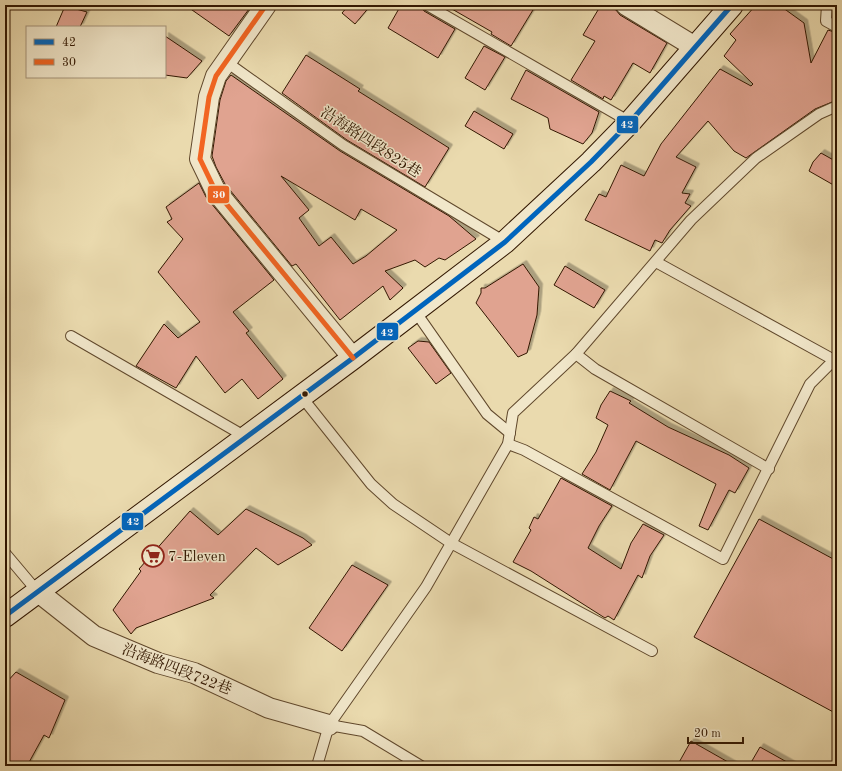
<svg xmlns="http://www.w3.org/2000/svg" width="842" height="771" viewBox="0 0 842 771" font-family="'Old Standard TT','Noto Serif TC',serif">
<defs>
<filter id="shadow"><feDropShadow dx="3.5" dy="-3.5" stdDeviation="0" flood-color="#0004"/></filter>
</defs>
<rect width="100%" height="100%" fill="#eadaae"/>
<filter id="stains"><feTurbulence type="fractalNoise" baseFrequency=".005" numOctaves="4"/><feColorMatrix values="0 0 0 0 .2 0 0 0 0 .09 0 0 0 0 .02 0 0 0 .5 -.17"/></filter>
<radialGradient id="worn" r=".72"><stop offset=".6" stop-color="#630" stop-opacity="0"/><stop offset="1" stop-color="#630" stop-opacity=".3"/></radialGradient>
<!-- building -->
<g fill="#e0a390" stroke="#321701" fill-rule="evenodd" filter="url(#shadow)">
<polygon points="185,5 252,5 229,36"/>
<polygon points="349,5 371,5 355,24 342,13"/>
<polygon points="401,5 421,5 424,11 455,29 438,58 388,28"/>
<polygon points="445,5 536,5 511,46 491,34 492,32"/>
<polygon points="601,5 607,5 616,10 620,15 667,43 650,73 633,63 611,100 604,96 603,99 571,80 595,41 583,35"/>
<polygon points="756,5 779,5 804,23 811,63 828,30 837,33 837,100 815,109 746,158 734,151 708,121 676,157 696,167 682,193 690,194 685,203 691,206 670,230 662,243 655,240 650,251 585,220 599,194 606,197 621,165 644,176 661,144 720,69 751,86 753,84 724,56 736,40 730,34"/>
<polygon points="65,6 87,12 80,27 56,27"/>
<polygon points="165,36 202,61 187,78 165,75"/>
<polygon points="484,46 505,57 485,90 465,78"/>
<polygon points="306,55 360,89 358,91 449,148 425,187 347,140 282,93"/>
<polygon points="526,70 599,112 592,133 583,144 550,129 548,118 511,99"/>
<path d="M231,75L340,151L449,216L476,239L445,260L439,258L425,267L415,260L385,271L403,288L390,300L383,286L340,320L296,264L292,266L225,184L216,167L212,156L220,100L226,81ZM281,176L355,220L361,209L397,230L366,256L353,264L331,237L319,246L299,218L309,210Z"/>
<polygon points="474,111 513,134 504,149 465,126"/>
<polygon points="821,153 837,162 837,187 809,171 813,162"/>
<polygon points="199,183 206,197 274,280 233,312 249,331 246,333 283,379 258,399 242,379 225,393 196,356 176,388 136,366 164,324 178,338 200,322 158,272 183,239 167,222 172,219 166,207"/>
<polygon points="523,264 539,287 537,315 527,353 518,357 476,303 481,293 481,288 485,288"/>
<polygon points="565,266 605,290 594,308 554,285"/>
<polygon points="418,341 429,342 451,373 436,384 408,348"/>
<polygon points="610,391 631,401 629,403 668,427 729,455 749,468 735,493 729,490 708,530 699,526 716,484 636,441 610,490 582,474 596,452 608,425 596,418 601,405"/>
<polygon points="561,478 612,506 599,526 588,548 621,569 631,543 643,524 664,535 650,556 642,578 638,575 614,620 608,616 605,618 531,571 513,562 531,530 529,528 534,517 538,519"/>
<polygon points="246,509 303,538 312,545 278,565 256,548 210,595 214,598 136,628 131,634 113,610 141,571 139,569 190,511 218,535"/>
<polygon points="759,519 837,561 837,714 694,637"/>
<polygon points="352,565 388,585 342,651 309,628"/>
<polygon points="16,672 65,700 49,738 44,735 27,766 5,766 5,684"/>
<polygon points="691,741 735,766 677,766"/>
<polygon points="760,747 794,766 749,766"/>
</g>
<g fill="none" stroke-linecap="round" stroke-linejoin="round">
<!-- lane casing -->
<g stroke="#60482c" stroke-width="12">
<g id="lane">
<polyline points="427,5 630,122"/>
<polyline points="827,5 826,21 837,27"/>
<polyline points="225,61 343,145 505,242"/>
<polyline points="415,311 487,414 510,433"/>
<polyline points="71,336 246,437"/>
<polyline points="576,354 595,369 769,469"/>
<polyline points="301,396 371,484 393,504 451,543 652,651"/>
<polyline points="508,444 524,450 723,559 810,384 834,360 656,262"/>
<polyline points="5,553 37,591"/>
<polyline points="329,725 363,731 421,766"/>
<polyline points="317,766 329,725 426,587 508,444 513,413 576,354 691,220 756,158 819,114 837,106"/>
</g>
</g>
<!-- street casing -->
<g stroke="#60482c" stroke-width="22">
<g id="street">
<polyline points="266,5 216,76 209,97 200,159 215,190 353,358"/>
<polyline points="626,5 695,47"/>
<polyline points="37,591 94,636 158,663 194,673 269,708 329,725"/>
</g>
</g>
<!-- secondary casing -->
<g stroke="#321701" stroke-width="24">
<polyline id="secondary" points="5,616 353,358 505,242 591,162 630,122 732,5"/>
</g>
<!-- lane -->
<use href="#lane" stroke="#f1e7ca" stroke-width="10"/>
<!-- street -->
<use href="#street" stroke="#f1e7ca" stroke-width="20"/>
<!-- secondary -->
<use href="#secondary" stroke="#f1e7ca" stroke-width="22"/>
<!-- bus-1 casing -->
<g stroke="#f1e7ca" stroke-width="8">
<polyline id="bus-1" points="5,616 353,358 505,242 591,162 630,122 732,5"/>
</g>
<!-- bus-2 casing -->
<g stroke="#f1e7ca" stroke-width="8">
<polyline id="bus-2" points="266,5 216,76 209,97 200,159 215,190 353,358"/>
</g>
<!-- bus-1 -->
<use href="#bus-1" stroke="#0065bd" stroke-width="5"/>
<!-- bus-2 -->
<use href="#bus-2" stroke="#f26522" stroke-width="5"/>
</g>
<!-- icons -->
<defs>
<g id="supermarket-ring" transform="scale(1.15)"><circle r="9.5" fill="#f1e7ca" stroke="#8f2418" stroke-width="1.5"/><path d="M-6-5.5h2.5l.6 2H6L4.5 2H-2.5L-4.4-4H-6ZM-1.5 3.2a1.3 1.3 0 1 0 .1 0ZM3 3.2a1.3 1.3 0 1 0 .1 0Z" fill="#8f2418"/></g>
</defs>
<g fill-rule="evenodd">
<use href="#supermarket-ring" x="153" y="556"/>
</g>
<!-- markers -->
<circle fill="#321701" stroke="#f1e7ca" stroke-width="1.5" cx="305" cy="394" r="3.5"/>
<g text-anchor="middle" stroke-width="3" stroke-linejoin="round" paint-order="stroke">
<!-- street labels -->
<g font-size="15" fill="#321701" stroke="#f1e7ca">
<text transform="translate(371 142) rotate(33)" y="5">沿海路四段825巷</text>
<text transform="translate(177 669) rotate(21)" y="5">沿海路四段722巷</text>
</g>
<!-- poi labels -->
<g font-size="15" fill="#321701" stroke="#f1e7ca" text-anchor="start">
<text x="168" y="561">7-Eleven</text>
</g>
</g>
<g stroke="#f1e7ca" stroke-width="1.5">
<rect x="616" y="115" width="23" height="19" rx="4" fill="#0065bd"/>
<rect x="207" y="185" width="23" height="19" rx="4" fill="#f26522"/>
<rect x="376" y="322" width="23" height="19" rx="4" fill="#0065bd"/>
<rect x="121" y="512" width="23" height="19" rx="4" fill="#0065bd"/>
</g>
<g font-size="11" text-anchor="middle" font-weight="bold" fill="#fff">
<text x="627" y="128">42</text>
<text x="219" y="198">30</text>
<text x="387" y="336">42</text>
<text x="133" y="525">42</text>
</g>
<!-- margin -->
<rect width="842" height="771" fill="none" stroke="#eadaae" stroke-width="20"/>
<rect x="6" y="6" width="830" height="759" fill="none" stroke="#321701" stroke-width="2"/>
<rect x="10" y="10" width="822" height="751" fill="none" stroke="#321701"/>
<!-- legend -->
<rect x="26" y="26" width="140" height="52" fill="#f1e7ca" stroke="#a5947a"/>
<rect x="34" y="39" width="20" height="6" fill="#0065bd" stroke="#a5947a"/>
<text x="62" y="46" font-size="12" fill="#321701">42</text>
<rect x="34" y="59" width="20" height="6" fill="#f26522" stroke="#a5947a"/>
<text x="62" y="66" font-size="12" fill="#321701">30</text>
<!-- scale -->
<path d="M688 737v6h55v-6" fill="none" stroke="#321701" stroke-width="2"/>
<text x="694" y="737" font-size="12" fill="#321701" stroke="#f1e7ca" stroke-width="3" paint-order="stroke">20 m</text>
<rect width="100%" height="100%" filter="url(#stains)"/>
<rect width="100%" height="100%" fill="url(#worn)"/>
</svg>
